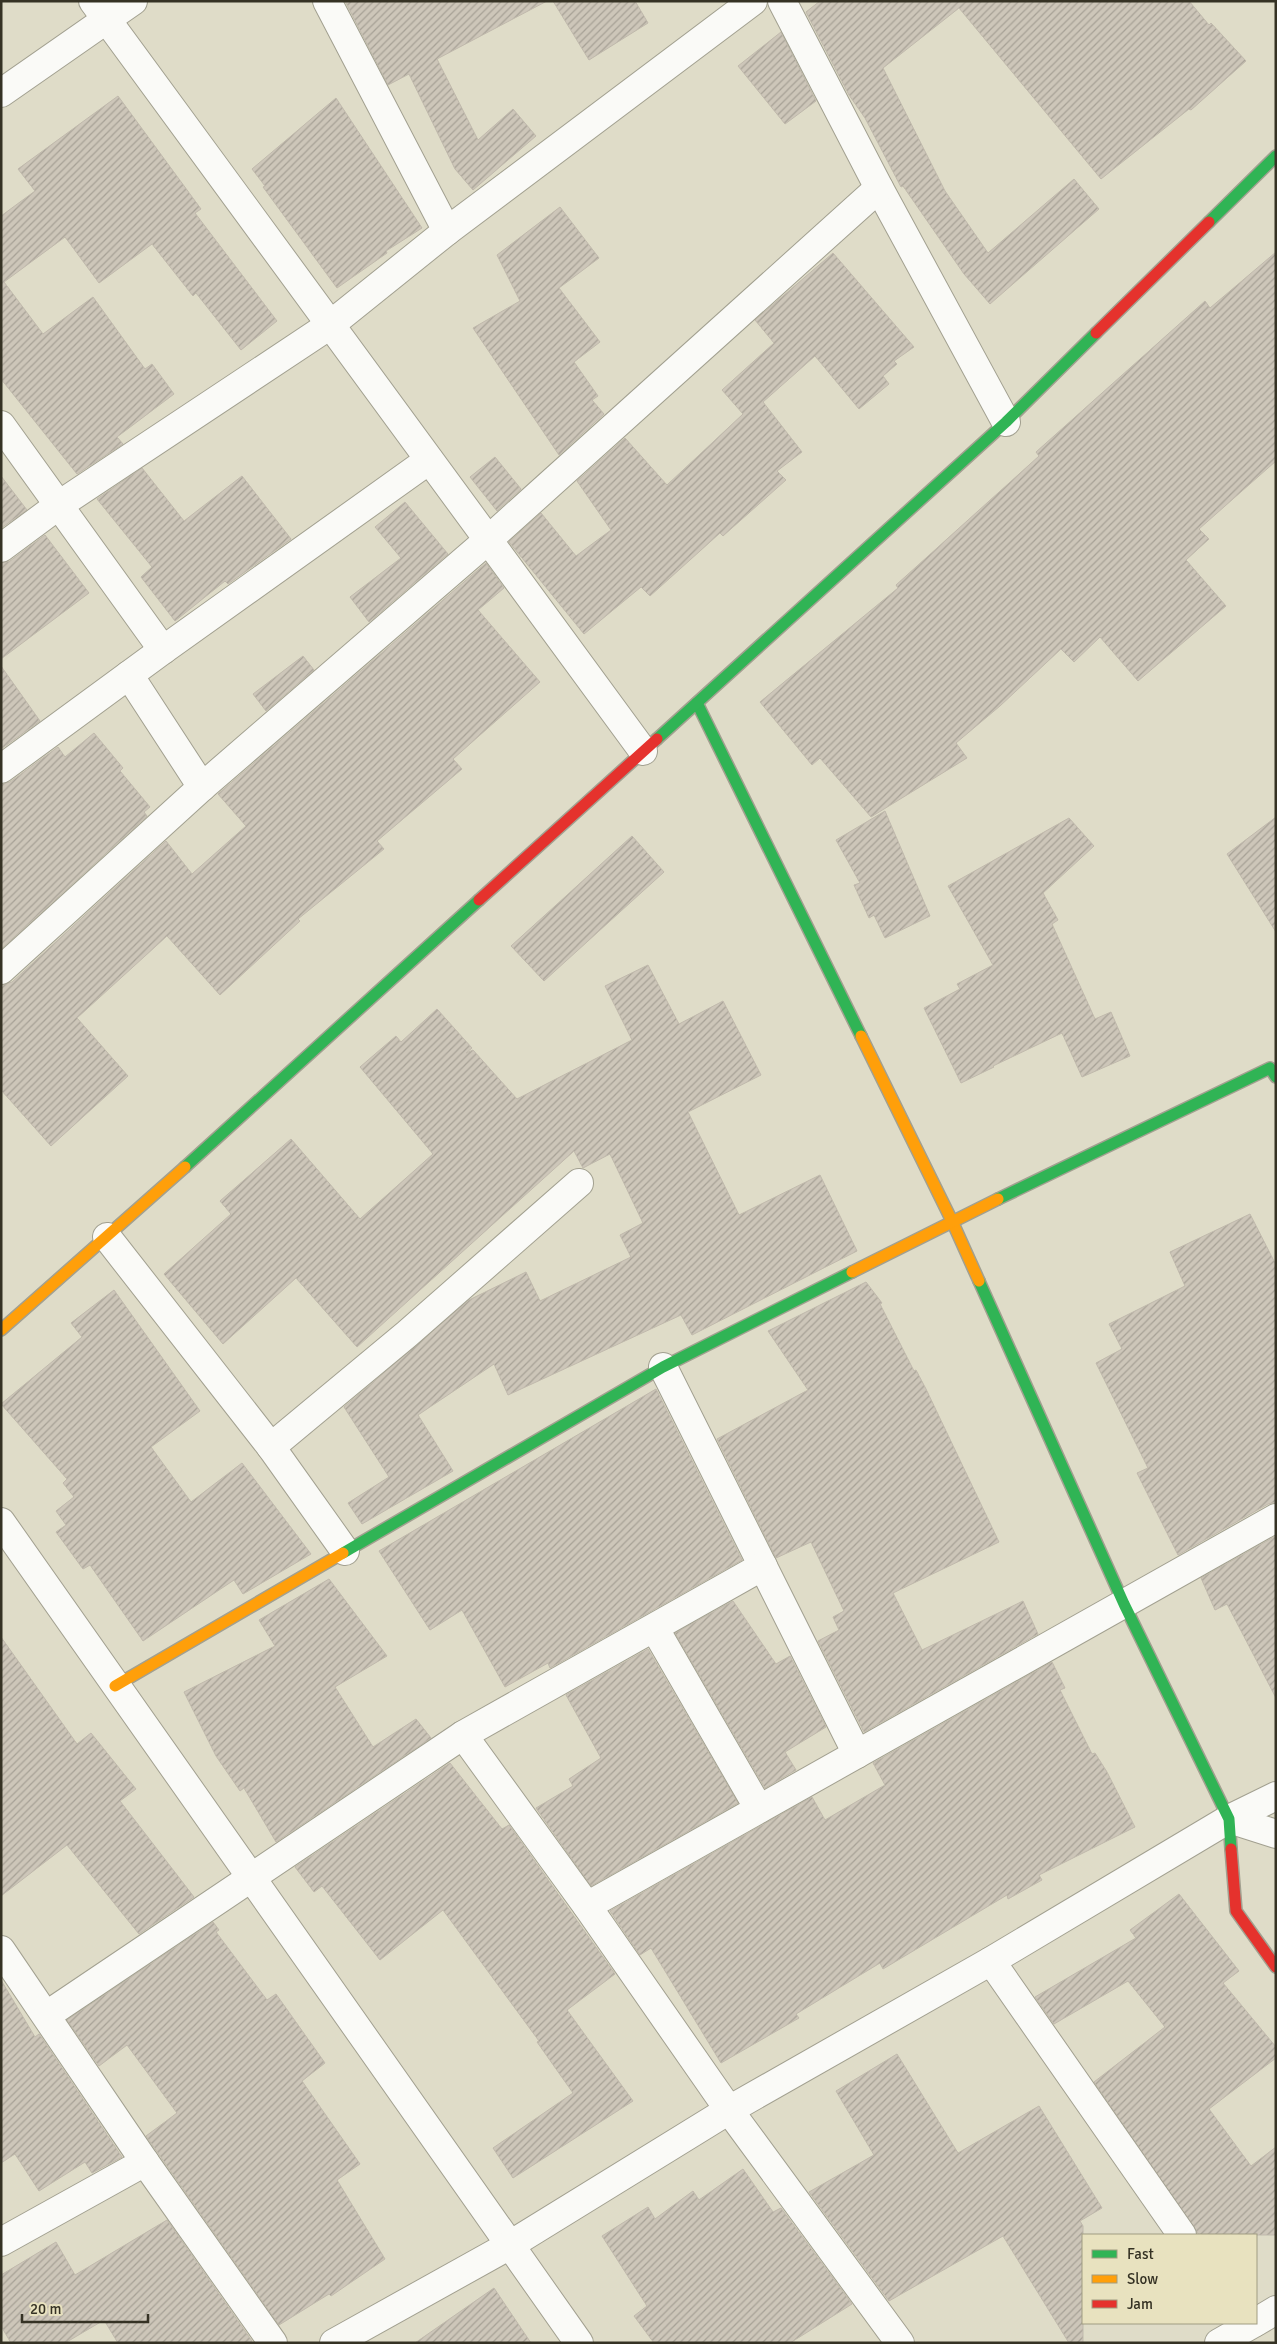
<svg xmlns="http://www.w3.org/2000/svg" width="1277" height="2344" viewBox="0 0 1277 2344" font-family="Signika,sans-serif">
<defs>
<pattern id="building-hatch" width="6" height="6" patternUnits="userSpaceOnUse" patternTransform="scale(1.25)"><rect width="6" height="6" fill="#cdc6b9"/><path d="M-1 1l2-2M0 6l6-6M5 7l2-2" fill="none" stroke="#a7a196"/></pattern>
</defs>
<rect width="100%" height="100%" fill="#dfdcc8"/>
<!-- building -->
<g fill="url(#building-hatch)" stroke="#c0b9ac">
<polygon points="345,1 547,1 437,59 478,140 513,109 536,136 473,190 455,169 409,74 388,85"/>
<polygon points="553,1 635,1 648,23 589,60"/>
<polygon points="820,1 1189,1 1209,25 1211,23 1246,61 1191,110 1189,109 1101,179 959,8 883,68 945,191 988,253 1074,179 1099,209 990,304 964,274 903,186 901,187 865,118 849,95 806,12"/>
<polygon points="781,32 816,101 785,124 738,66"/>
<polygon points="118,96 201,209 195,213 277,321 241,350 196,293 193,296 152,244 99,283 65,237 4,282 43,334 93,297 145,369 152,364 174,394 117,437 123,444 77,474 1,379 1,216 35,191 18,169"/>
<polygon points="336,98 422,228 386,251 387,253 337,288 263,187 265,186 252,169"/>
<polygon points="560,207 599,258 559,288 600,342 574,362 598,396 592,400 604,414 559,455 473,328 520,301 497,255"/>
<polygon points="1276,252 1276,461 1199,529 1209,539 1186,560 1226,606 1138,681 1100,637 1074,662 1061,649 1000,706 956,743 967,758 871,817 820,758 812,765 760,702 898,588 896,585 1039,456 1036,452 1205,301 1210,308"/>
<polygon points="833,253 914,347 894,361 897,364 883,376 889,384 859,409 815,356 763,402 802,452 777,471 786,480 723,536 720,533 650,596 641,587 584,634 509,542 541,513 576,556 611,530 577,481 625,438 667,485 743,414 722,390 774,343 755,320"/>
<polygon points="495,457 521,489 497,511 470,477"/>
<polygon points="142,468 184,521 242,476 291,539 228,584 225,581 175,621 141,577 152,567 97,499"/>
<polygon points="1,476 27,510 1,528"/>
<polygon points="405,502 448,554 369,622 350,597 401,558 375,527"/>
<polygon points="45,535 89,593 1,659 1,563 10,561"/>
<polygon points="486,563 504,588 478,610 540,682 453,759 462,769 377,841 384,849 298,919 300,921 220,995 167,936 77,1018 128,1076 51,1146 1,1090 1,985 12,982 166,841 192,874 246,826 218,794"/>
<polygon points="303,656 314,670 266,711 253,694"/>
<polygon points="1,666 40,721 1,749"/>
<polygon points="94,733 123,768 120,771 150,807 144,812 147,816 1,949 1,784 10,782 58,747 65,757"/>
<polygon points="885,811 930,916 885,938 874,915 869,918 854,885 860,883 836,840"/>
<polygon points="1276,817 1276,932 1227,854"/>
<polygon points="1069,818 1094,846 1043,893 1058,920 1052,924 1095,1019 1111,1012 1130,1056 1082,1077 1062,1033 993,1066 994,1067 961,1083 924,1008 960,989 957,984 993,965 948,886"/>
<polygon points="632,836 664,872 544,981 511,946"/>
<polygon points="648,965 679,1024 723,1001 761,1075 688,1112 739,1215 820,1175 857,1251 692,1335 681,1315 508,1395 494,1364 418,1415 453,1471 362,1524 348,1503 389,1477 344,1407 469,1300 526,1272 540,1301 631,1257 620,1235 643,1223 610,1154 583,1168 574,1151 357,1347 296,1278 223,1344 164,1274 231,1214 220,1201 291,1139 360,1219 433,1154 360,1067 396,1036 401,1042 437,1009 472,1048 466,1053 473,1050 517,1099 632,1040 605,986"/>
<polygon points="1250,1214 1276,1265 1276,1502 1268,1504 1178,1555 1137,1473 1148,1468 1096,1363 1122,1349 1109,1324 1185,1286 1170,1252"/>
<polygon points="866,1282 882,1303 880,1304 914,1371 916,1370 926,1389 999,1542 893,1593 922,1650 1023,1601 1038,1634 864,1732 818,1641 839,1630 833,1617 844,1611 811,1542 776,1558 717,1439 808,1390 768,1331"/>
<polygon points="114,1290 200,1411 151,1447 191,1502 242,1463 311,1554 243,1594 234,1580 143,1641 90,1565 83,1569 56,1532 66,1525 56,1511 74,1497 63,1483 67,1479 1,1404 82,1337 71,1323"/>
<polygon points="656,1389 742,1560 550,1668 548,1663 505,1687 462,1610 430,1630 379,1551"/>
<polygon points="1276,1536 1276,1698 1227,1604 1215,1610 1201,1578"/>
<polygon points="329,1579 387,1656 335,1687 373,1747 416,1719 431,1738 276,1842 244,1788 240,1791 216,1756 184,1692 275,1646 259,1620"/>
<polygon points="733,1601 776,1664 790,1656 826,1727 785,1752 796,1770 765,1788 675,1633"/>
<polygon points="1,1637 77,1744 91,1733 136,1789 120,1801 194,1897 139,1934 67,1845 1,1896"/>
<polygon points="648,1649 738,1803 591,1886 536,1808 573,1786 569,1779 601,1758 566,1695"/>
<polygon points="1052,1662 1065,1688 1060,1690 1092,1754 1095,1753 1107,1772 1135,1827 1039,1875 1042,1880 1008,1899 1007,1895 883,1969 880,1963 796,2014 799,2018 721,2063 651,1948 640,1955 610,1911 812,1797 825,1820 885,1785 873,1763"/>
<polygon points="450,1763 502,1829 509,1825 615,1974 567,2010 633,2101 513,2178 493,2148 573,2093 537,2042 539,2041 443,1910 380,1960 322,1886 314,1892 295,1867"/>
<polygon points="1179,1894 1239,1971 1223,1983 1276,2047 1276,2058 1209,2109 1251,2166 1276,2147 1276,2235 1199,2235 1094,2082 1165,2027 1128,1981 1054,2024 1035,1997 1136,1938 1130,1930"/>
<polygon points="213,1922 219,1930 216,1932 267,2000 276,1994 325,2063 302,2081 360,2164 337,2180 385,2259 331,2296 329,2294 279,2325 146,2136 177,2113 127,2045 99,2066 67,2020"/>
<polygon points="1,1980 35,2037 39,2034 122,2157 92,2173 85,2162 39,2191 15,2154 1,2163"/>
<polygon points="897,2054 958,2153 1039,2106 1102,2208 1080,2221 1083,2226 1083,2343 1069,2343 1003,2236 889,2301 809,2192 874,2155 836,2091"/>
<polygon points="743,2169 773,2212 781,2208 852,2304 790,2343 654,2343 634,2316 647,2306 602,2236 648,2207 655,2219 693,2191 699,2200"/>
<polygon points="167,2220 252,2341 249,2343 118,2343 104,2320 65,2343 11,2343 1,2326 1,2275 56,2242 75,2275"/>
<polygon points="494,2288 531,2343 415,2343"/>
</g>
<g fill="none" stroke-linecap="round" stroke-linejoin="round">
<!-- street casing -->
<g stroke="#a2a090" stroke-width="30">
<g id="street">
<polyline points="93,1 643,751"/>
<polyline points="327,1 447,231"/>
<polyline points="782,1 879,188 1006,422"/>
<polyline points="1,93 133,1"/>
<polyline points="1,425 163,650"/>
<polyline points="1,548 59,505 330,325 447,231 753,1"/>
<polyline points="129,675 202,787"/>
<polyline points="1,769 163,650 429,460"/>
<polyline points="1,970 202,787 488,540 879,188"/>
<polyline points="107,1237 271,1447 345,1551"/>
<polyline points="663,1367 857,1754"/>
<polyline points="271,1447 407,1334 579,1183"/>
<polyline points="1,1522 579,2343"/>
<polyline points="655,1629 759,1809"/>
<polyline points="463,1735 587,1906 729,2110 900,2343"/>
<polyline points="1229,1819 1276,1834"/>
<polyline points="587,1906 1276,1518"/>
<polyline points="1,1950 145,2162 273,2343"/>
<polyline points="991,1961 1182,2235"/>
<polyline points="47,2015 463,1735 763,1566"/>
<polyline points="1,2242 145,2162"/>
<polyline points="1256,2322 1276,2310"/>
<polyline points="334,2343 510,2245 729,2110 991,1961 1229,1819 1276,1796"/>
<polyline points="1219,2343 1254,2323"/>
</g>
</g>
<!-- fast casing -->
<g stroke="#a2a090" stroke-width="14">
<g id="fast">
<polyline points="1209,222 1276,156"/>
<polyline points="697,703 861,1036"/>
<polyline points="657,739 1006,422 1096,333"/>
<polyline points="185,1167 479,900"/>
<polyline points="998,1199 1270,1068 1276,1077"/>
<polyline points="979,1281 1124,1604 1229,1819 1231,1849"/>
<polyline points="343,1553 663,1367 852,1272"/>
</g>
</g>
<!-- slow casing -->
<g stroke="#a2a090" stroke-width="14">
<g id="slow">
<polyline points="861,1036 952,1221 979,1281"/>
<polyline points="852,1272 998,1199"/>
<polyline points="1,1330 185,1167"/>
<polyline points="115,1686 343,1553"/>
</g>
</g>
<!-- jam casing -->
<g stroke="#a2a090" stroke-width="14">
<g id="jam">
<polyline points="1096,333 1209,222"/>
<polyline points="479,900 657,739"/>
<polyline points="1231,1849 1236,1911 1276,1967"/>
</g>
</g>
<!-- street -->
<use href="#street" stroke="#fafaf7" stroke-width="28"/>
<!-- fast -->
<use href="#fast" stroke="#30b455" stroke-width="11"/>
<!-- slow -->
<use href="#slow" stroke="#ff9f0a" stroke-width="11"/>
<!-- jam -->
<use href="#jam" stroke="#e5322d" stroke-width="11"/>
</g>
<!-- border -->
<rect width="1277" height="2344" fill="none" stroke="#353224" stroke-width="5"/>
<!-- legend -->
<rect x="1082" y="2234" width="175" height="90" fill="#e8e2bf" stroke="#a09c81"/>
<rect x="1092" y="2250" width="25" height="8" fill="#30b455" stroke="#a09c81"/>
<text x="1127" y="2259" font-size="15" fill="#353224">Fast</text>
<rect x="1092" y="2275" width="25" height="8" fill="#ff9f0a" stroke="#a09c81"/>
<text x="1127" y="2284" font-size="15" fill="#353224">Slow</text>
<rect x="1092" y="2300" width="25" height="8" fill="#e5322d" stroke="#a09c81"/>
<text x="1127" y="2309" font-size="15" fill="#353224">Jam</text>
<!-- scale -->
<path d="M22 2314v8h126v-8" fill="none" stroke="#353224" stroke-width="2.5"/>
<text x="30" y="2314" font-size="15" fill="#353224" stroke="#e8e2bf" stroke-width="4" paint-order="stroke">20 m</text>
</svg>
